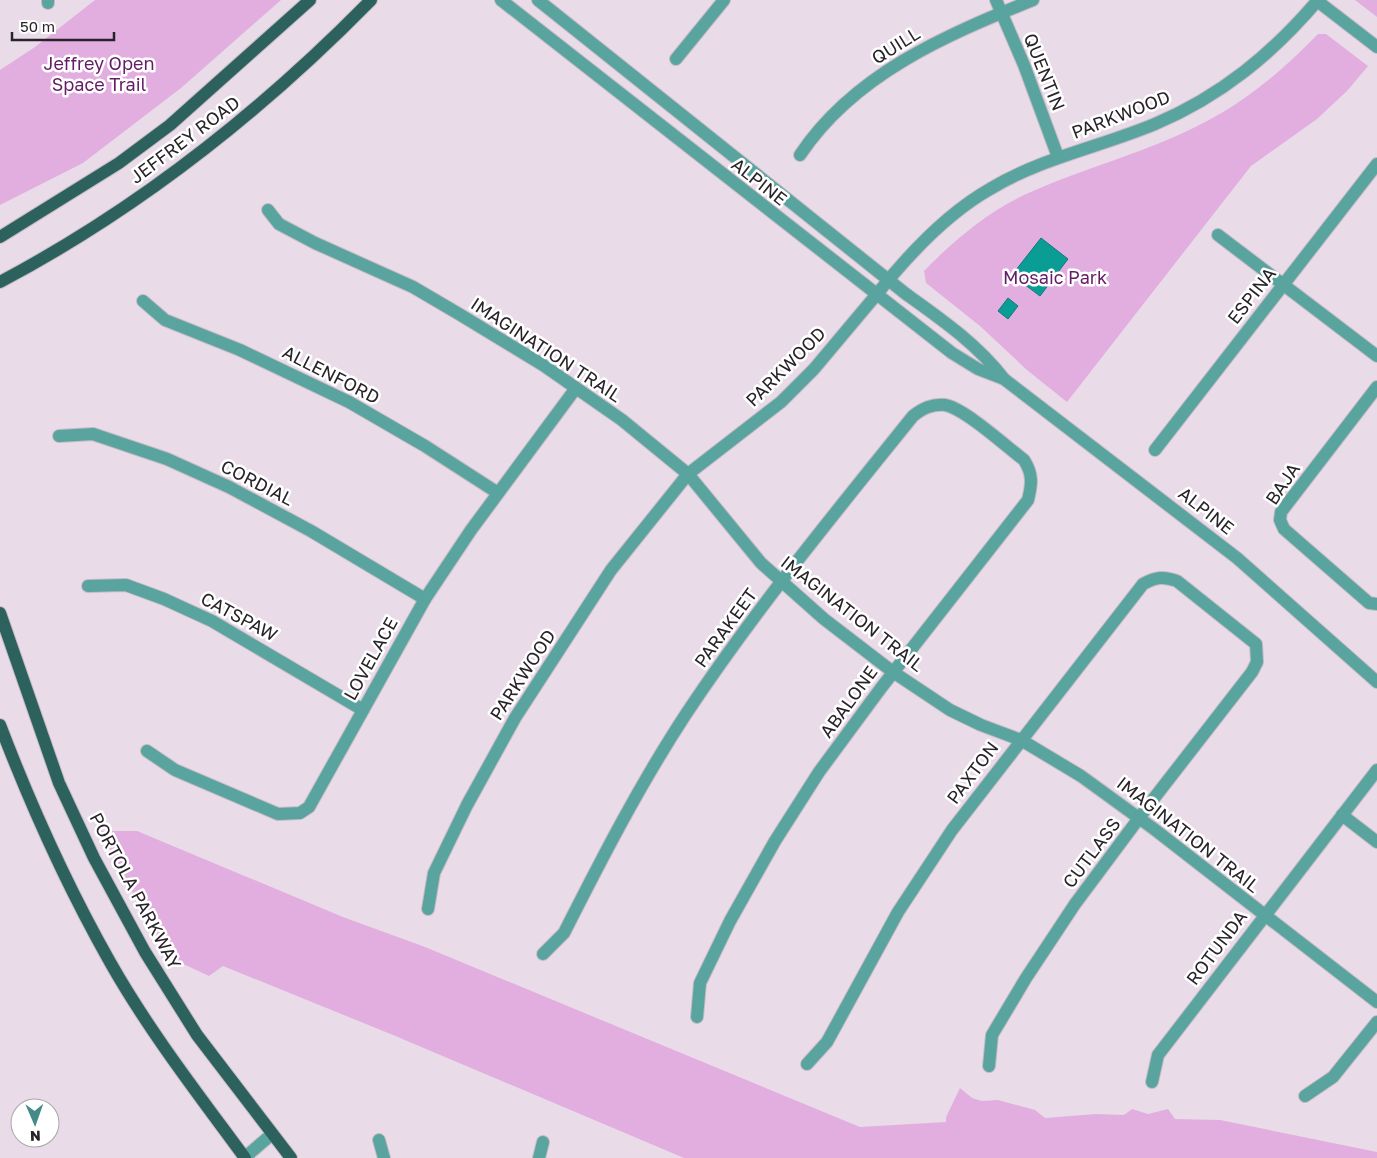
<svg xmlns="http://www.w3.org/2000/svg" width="1377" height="1158" viewBox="0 0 1377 1158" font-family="'Golos Text',sans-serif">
<rect width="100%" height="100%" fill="#e9dce8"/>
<!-- green -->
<g fill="#e2aee0">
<polygon points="95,0 281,0 181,88 83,163 0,205 0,70 35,47"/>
<polygon points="1355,0 1377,0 1377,17"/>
<path d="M1318,34H1326L1368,66L1347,91L1317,119L1251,166L1067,402L1027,370L980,326L926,283L924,271C955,239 992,208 1033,191C1090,166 1151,151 1205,122C1248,100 1285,68 1318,34Z"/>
<polygon points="100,831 137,831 343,917 425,947 860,1127 946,1122 946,1117 960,1088 972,1098 982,1101 998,1100 1035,1110 1045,1118 1096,1114 1124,1115 1132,1109 1148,1114 1168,1109 1175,1119 1220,1120 1377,1152 1377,1158 684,1158 393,1035 223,966 209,976 166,956"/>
</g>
<!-- water -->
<g fill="#0a9d95" stroke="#137874">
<polygon points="1041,238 1068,259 1040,296 1012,275"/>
<polygon points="1008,298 1018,306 1008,319 998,311"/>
</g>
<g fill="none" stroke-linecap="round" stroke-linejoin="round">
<!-- minor casing -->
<g stroke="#c6bbc5" stroke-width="14">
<g id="minor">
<polyline points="48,0 48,3"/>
<polyline points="996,0 1024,65 1058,157"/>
<polyline points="1316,0 1377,47"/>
<polyline points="676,59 724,0"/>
<path d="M800,155C854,74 946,35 1033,0"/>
<polyline points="268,210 279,224 315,243 413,287 459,314 543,365 622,420 688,474 761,563 824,619 893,672 950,710 981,725 1021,740 1081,776 1154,829 1377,1002"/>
<polyline points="1218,235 1377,356"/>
<polyline points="143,301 165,320 240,350 349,402 425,446 498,493"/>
<polyline points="1377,387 1281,512 1280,520 1284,529 1369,603 1377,604"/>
<polyline points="59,436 93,434 167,459 229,487 311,531 425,599"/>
<polyline points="1155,450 1377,164"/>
<polyline points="88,586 126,585 164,599 212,621 363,710"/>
<polyline points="147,751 175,770 278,814 300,813 309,807 425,599 471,530 576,388"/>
<polyline points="1342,815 1377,842"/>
<polyline points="428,909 434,873 467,805 515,718 611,570 688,474 781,402 814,369 877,294"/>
<path d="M543,954L564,933C602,858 640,784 686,714C755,610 835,513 913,416C923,408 932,404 945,405C964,408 1007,447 1024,460C1033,474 1032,484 1028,500L881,688L819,772L775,841L730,921L700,983L697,1017"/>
<path d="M807,1064L827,1042L898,912L952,830L1143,584C1156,577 1164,576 1177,581L1256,644L1257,662L1252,672L1148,806L1075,904L1026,978L992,1035L989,1066"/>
<polyline points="1152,1082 1158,1055 1377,770"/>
<polyline points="1305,1096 1333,1077 1377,1022"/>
<polyline points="379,1140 384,1158"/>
<polyline points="539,1158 543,1142"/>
</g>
</g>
<!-- tertiary casing -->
<g stroke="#c6bbc5" stroke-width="14">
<g id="tertiary">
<polyline points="501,0 952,353 978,369 1004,379"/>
<path d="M538,0L906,294C941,319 977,344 1004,379L1237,558L1377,682"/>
<path d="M877,294C908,255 946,214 990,189C1041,158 1100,147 1155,124C1221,96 1272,54 1318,0"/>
<polyline points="244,1158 271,1135"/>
</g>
</g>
<!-- primary casing -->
<g stroke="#c6bbc5" stroke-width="14">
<g id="primary">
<polyline points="0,237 119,163 170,125 310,0"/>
<path d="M0,282C138,209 262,111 371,0"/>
<polyline points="0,613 59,783 94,858 145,952 197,1035 291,1158"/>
<path d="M0,725C31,806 67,886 110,962C149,1031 198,1094 245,1158"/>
</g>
</g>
<!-- minor -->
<use href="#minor" stroke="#59a49e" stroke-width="12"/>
<!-- tertiary -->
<use href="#tertiary" stroke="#59a49e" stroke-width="12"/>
<!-- primary -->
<use href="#primary" stroke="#2c615d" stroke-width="12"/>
</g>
<g text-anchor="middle" stroke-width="5" stroke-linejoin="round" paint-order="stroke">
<!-- street labels -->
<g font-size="18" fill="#282328" stroke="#fff">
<text transform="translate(896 46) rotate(-32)" y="6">QUILL</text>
<text transform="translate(1044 72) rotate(68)" y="6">QUENTIN</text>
<text transform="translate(1121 115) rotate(-21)" y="6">PARKWOOD</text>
<text transform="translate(185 140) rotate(-37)" y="6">JEFFREY ROAD</text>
<text transform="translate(759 182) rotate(38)" y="6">ALPINE</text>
<text transform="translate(1252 296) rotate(-52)" y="6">ESPINA</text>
<text transform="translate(546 350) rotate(33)" y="6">IMAGINATION TRAIL</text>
<text transform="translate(786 367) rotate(-45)" y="6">PARKWOOD</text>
<text transform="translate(331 375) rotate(27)" y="6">ALLENFORD</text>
<text transform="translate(257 483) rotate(27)" y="6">CORDIAL</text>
<text transform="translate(1283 484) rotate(-56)" y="6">BAJA</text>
<text transform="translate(1206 511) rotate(38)" y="6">ALPINE</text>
<text transform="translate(852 614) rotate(38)" y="6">IMAGINATION TRAIL</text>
<text transform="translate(239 617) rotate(28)" y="6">CATSPAW</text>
<text transform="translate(726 628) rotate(-54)" y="6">PARAKEET</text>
<text transform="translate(371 659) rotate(-61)" y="6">LOVELACE</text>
<text transform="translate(523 675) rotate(-57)" y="6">PARKWOOD</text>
<text transform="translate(849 702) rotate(-54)" y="6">ABALONE</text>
<text transform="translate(973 773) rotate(-53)" y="6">PAXTON</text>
<text transform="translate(1188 835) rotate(38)" y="6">IMAGINATION TRAIL</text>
<text transform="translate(1092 853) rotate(-53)" y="6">CUTLASS</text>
<text transform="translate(135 891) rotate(62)" y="6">PORTOLA PARKWAY</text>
<text transform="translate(1217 948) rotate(-53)" y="6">ROTUNDA</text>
</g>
<!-- park labels -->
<g font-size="18" fill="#641c65" stroke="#fff">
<text x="99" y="70">Jeffrey Open<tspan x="99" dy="21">Space Trail</tspan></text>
<text x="1055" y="284">Mosaic Park</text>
</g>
</g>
<!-- north arrow -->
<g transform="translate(35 1123) rotate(178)"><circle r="24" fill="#ffffff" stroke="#a9a7a9"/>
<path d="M0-4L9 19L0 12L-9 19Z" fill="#448b86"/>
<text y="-8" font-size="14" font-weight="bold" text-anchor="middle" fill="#282328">N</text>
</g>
<!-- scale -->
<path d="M12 32v8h102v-8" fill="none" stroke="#282328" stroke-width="2.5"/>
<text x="20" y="32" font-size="15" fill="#282328" stroke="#ffffff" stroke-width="4" paint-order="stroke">50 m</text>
</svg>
